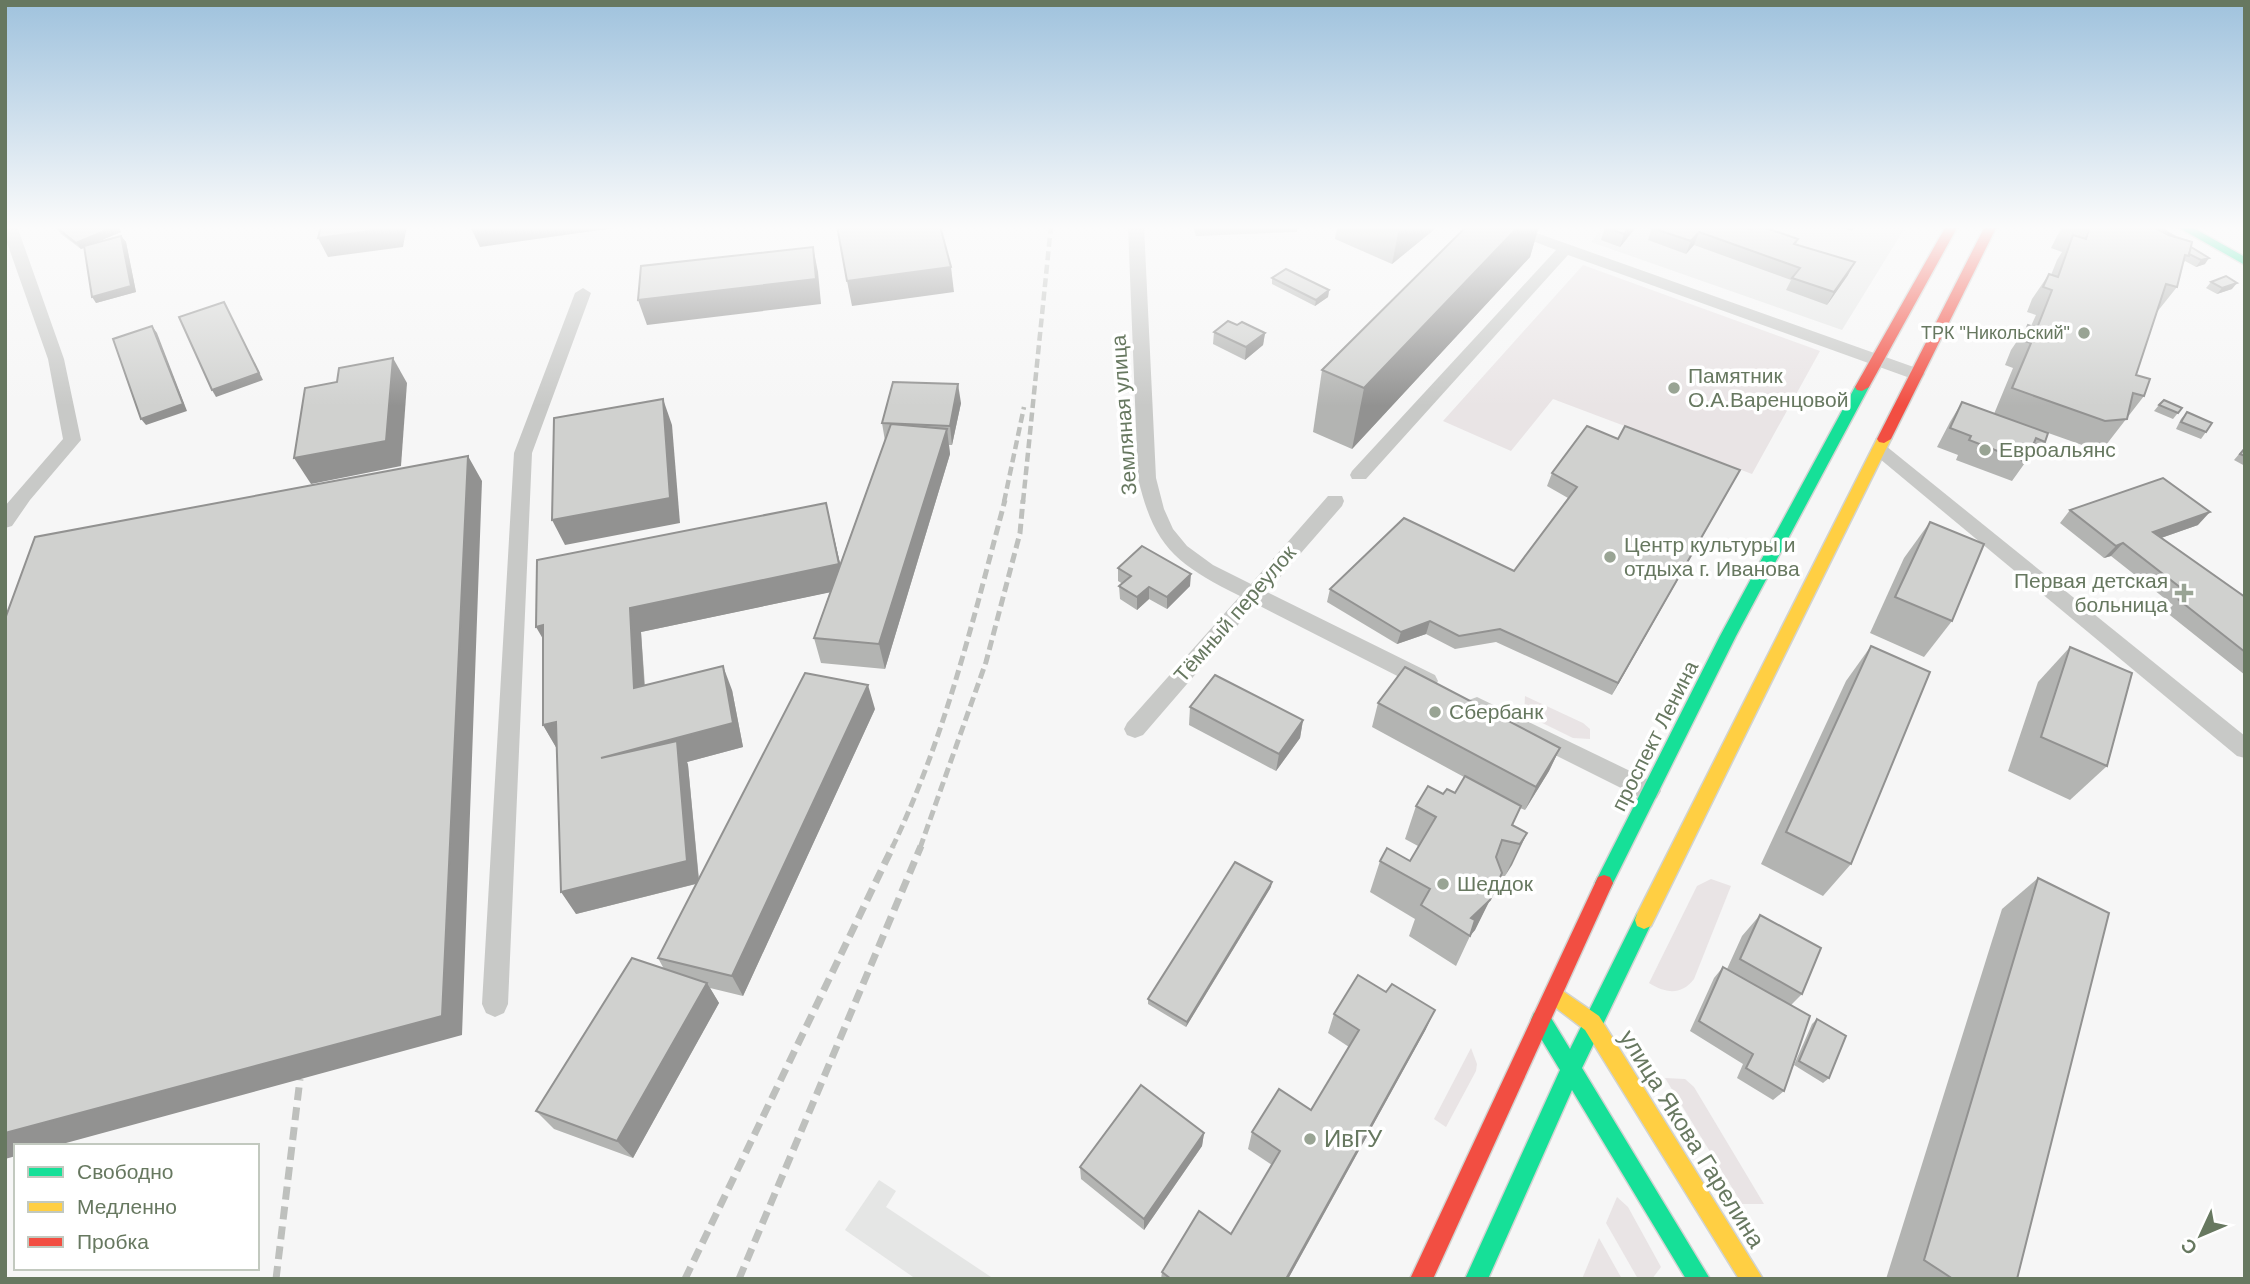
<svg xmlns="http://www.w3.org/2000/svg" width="2250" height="1284" viewBox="0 0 2250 1284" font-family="Arial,sans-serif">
<rect width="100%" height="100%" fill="#f6f6f6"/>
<!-- built -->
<g fill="#e5e6e5">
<polygon points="1604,226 1906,226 1842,330 1591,242"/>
<polygon points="879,1180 896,1191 886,1207 994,1279 916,1279 845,1230"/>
</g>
<!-- green -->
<g fill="#e9e4e5">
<polygon points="1583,265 1820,351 1752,474 1553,399 1511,451 1443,421"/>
<polygon points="1525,696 1583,723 1590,729 1590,739 1573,738 1524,714"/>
<path d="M1711,879L1731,886L1694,979C1681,996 1665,993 1649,983L1697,886Z"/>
<polygon points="1471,1048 1477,1064 1476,1071 1446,1127 1434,1119"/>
<polygon points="1665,1078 1685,1079 1694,1087 1764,1204 1742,1204"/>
<polygon points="1617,1197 1628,1207 1661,1267 1652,1279 1638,1279 1606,1223"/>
<polygon points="1599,1238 1622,1279 1582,1279"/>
</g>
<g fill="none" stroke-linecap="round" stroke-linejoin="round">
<!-- fast casing -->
<g stroke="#d1d3d1" stroke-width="3">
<g id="fast">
<polygon points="2176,226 2190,226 2245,257 2245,265"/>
<polygon points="1862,383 1869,387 1736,636 1610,889 1604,891 1598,889 1595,883 1598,877 1720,636 1855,387"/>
<polygon points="1644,911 1651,914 1653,920 1582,1068 1710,1279 1686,1279 1572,1090 1488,1279 1465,1279 1560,1070 1534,1027 1531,1020 1534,1013 1541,1010 1548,1013 1570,1049 1637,914"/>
</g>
</g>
<!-- slow casing -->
<g stroke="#d1d3d1" stroke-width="3">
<g id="slow">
<polygon points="1884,435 1891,439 1651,926 1644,929 1637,926 1635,920 1637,914 1877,439"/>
<polygon points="1554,985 1599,1016 1763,1279 1739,1279 1585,1030 1547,1001 1544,994 1547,987"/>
</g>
</g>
<!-- jam casing -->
<g stroke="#d1d3d1" stroke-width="3">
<g id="jam">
<polygon points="1946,226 1958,226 1869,387 1862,391 1857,390 1855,387"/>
<polygon points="1985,226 1997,226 1891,439 1884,443 1879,442 1877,439"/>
<polygon points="1604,875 1610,877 1613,883 1433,1279 1410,1279 1598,877"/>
</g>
</g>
<!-- street -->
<g fill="#c8c9c7" fill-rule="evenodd">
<polygon points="5,226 17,226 64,359 81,440 30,500 12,526 5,528 5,506 63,439 48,359 5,237"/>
<path d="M1128,226H1144L1156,478L1164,509L1173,529L1187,546L1213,565L1251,584L1328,496H1342L1344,501L1342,506L1267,592L1435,675L1438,681L1435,687L1427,689L1419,687L1256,604L1143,735L1135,738L1127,735L1124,729L1127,723L1240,596C1178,565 1154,548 1138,478Z"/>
<polygon points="1495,226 1517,226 1922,370 1925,374 1922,378 1910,378 1568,255 1366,479 1352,479 1350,475 1352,471 1556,250"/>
<polygon points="583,288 591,293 532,453 508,1004 504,1013 495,1017 486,1013 482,1004 514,453 575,293"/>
<polygon points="1880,444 1886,446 2245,736 2245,758 2237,756 1874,454 1871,450 1874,446"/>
<polygon points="1477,697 1657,784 1661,791 1657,798 1649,801 1641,798 1469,712 1466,706 1469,700"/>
</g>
<!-- fast -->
<use href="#fast" fill="#16e098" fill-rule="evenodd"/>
<!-- slow -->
<use href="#slow" fill="#ffcf43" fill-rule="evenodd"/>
<!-- jam -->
<use href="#jam" fill="#f24e42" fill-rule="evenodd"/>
<!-- rail-far2 -->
<g stroke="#bec0bd" stroke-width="4.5" stroke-dasharray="9 4.5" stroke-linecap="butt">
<polyline points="1004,502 1024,407"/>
<polyline points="1023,502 1051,226"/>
</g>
<!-- rail-far1 -->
<g stroke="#bec0bd" stroke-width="5" stroke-dasharray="10 5" stroke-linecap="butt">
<path d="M892,848C945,738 974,617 1005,500"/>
<polyline points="920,848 986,662 1020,533 1023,500"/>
</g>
<!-- rail -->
<g stroke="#bec0bd" stroke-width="7" stroke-dasharray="13 7" stroke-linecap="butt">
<polyline points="276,1279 300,1079"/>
<polyline points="685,1279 893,846"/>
<polyline points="739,1279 921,846"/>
</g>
</g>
<!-- wall -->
<g fill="#b3b4b2">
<polygon points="117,226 121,232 94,243 121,236 126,242 136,292 96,303 84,248 81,249 61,234 56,227"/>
<polygon points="1193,226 1298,226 1297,232 1196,236"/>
<polygon points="1337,226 1436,226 1436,228 1392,264 1335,239"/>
<polygon points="1467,226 1539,226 1530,257 1352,449 1313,432 1322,370"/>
<polygon points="1637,226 1620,247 1601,240 1605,227"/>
<polygon points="1836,226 1855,226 1852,231"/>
<polygon points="2063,226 2157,226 2191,247 2205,264 2196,267 2185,261 2182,265 2177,287 2157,312 2136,375 2144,396 2106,445 2085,446 1994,414 2013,368 2005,365 2011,350 2028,325 2031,326 2036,315 2027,312 2032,299 2049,274 2051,275 2057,260 2062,252 2051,248 2057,236"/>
<polygon points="1652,228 1751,229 1798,239 1796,244 1848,275 1827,305 1786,290 1791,280 1694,245 1686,254 1648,240"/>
<polygon points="1272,278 1329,290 1328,297 1315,306 1272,284"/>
<polygon points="2211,282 2232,289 2217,294 2206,288"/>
<polygon points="1237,325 1265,333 1263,345 1245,360 1213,344 1214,332"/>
<polygon points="1962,402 2045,442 2030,461 2027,460 2012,481 1956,460 1958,455 1937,447 1950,422"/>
<polygon points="961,403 952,445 949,445 950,454 885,669 821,663 814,638 830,592 641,632 645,686 732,690 743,747 687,762 688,765 699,879 875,709 743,996 710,988 719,1003 633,1158 554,1129 536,1111 664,969 658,958 696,884 576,914 556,747 543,725 543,639 826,503 840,564 885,441 882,423"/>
<polygon points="2159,405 2182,408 2173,419 2154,411"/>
<polygon points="2187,412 2206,432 2201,439 2176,429 2181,419"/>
<polygon points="1618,439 1740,470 1612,695 1496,642 1455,649 1426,634 1397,644 1327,602 1330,589 1514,571 1568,498 1547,486 1552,473"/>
<polygon points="2245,447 2245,466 2234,460"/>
<polygon points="2070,510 2198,525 2161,538 2245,597 2245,675 2166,612 2173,605 2111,556 2104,558 2060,523"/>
<polygon points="1930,522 1952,621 1924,657 1870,633 1904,558"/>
<polygon points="1118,568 1190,586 1167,609 1149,599 1137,610 1120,599 1119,586 1123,584 1118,581"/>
<polygon points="1871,646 1851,864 1823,896 1761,864 1846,681"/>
<polygon points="2070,647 2107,766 2070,800 2008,771 2038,682"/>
<polygon points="1378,703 1560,748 1549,771 1525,810 1520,808 1512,825 1527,833 1505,876 1501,876 1475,930 1470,936 1456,966 1409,936 1415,919 1370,892 1380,861 1410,861 1418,846 1405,839 1416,806 1443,794 1455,793 1464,777 1372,727"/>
<polygon points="1190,707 1303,720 1300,738 1276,771 1189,725"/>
<polygon points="2038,878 2017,1279 1886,1279 2002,909"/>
<polygon points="1271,887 1186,1027 1148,1004 1148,999"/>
<polygon points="1760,915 1802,994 1791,1005 1784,1091 1773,1100 1737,1078 1743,1064 1690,1031 1714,978 1723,967 1727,969 1742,936"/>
<polygon points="1334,1014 1426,1029 1288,1279 1161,1279 1162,1272 1231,1234 1272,1165 1248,1149 1252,1132 1311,1110 1349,1047 1328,1033"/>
<polygon points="1817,1019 1829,1078 1823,1083 1794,1065 1812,1024"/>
<polygon points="1204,1133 1202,1146 1144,1230 1081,1179 1080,1167"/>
</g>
<!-- shaded-wall -->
<g fill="#929291">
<polygon points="117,226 121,232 81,249 76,243"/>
<polygon points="394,226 407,226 403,247 328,257 318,238"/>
<polygon points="470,226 629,226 480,247"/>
<polygon points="1401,226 1436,226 1436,228 1392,264 1399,228"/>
<polygon points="1519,226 1539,226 1530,257 1352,449 1364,388"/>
<polygon points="1631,226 1637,226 1620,247 1624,234"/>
<polygon points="1699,232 1694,245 1686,254 1691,241"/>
<polygon points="121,236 126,242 136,292 96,303 92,297"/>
<polygon points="813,247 818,272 821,304 647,325 638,300"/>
<polygon points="2209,258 2205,264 2196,267 2201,260"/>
<polygon points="1855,262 1848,275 1827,305 1834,292"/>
<polygon points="951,267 954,292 852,306 847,281"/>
<polygon points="2237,283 2232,289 2217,294 2222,288"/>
<polygon points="1329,290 1328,297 1315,306 1316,300"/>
<polygon points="224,302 263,380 216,397 212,390"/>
<polygon points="152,326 157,333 187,411 146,425 141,419"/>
<polygon points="1265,333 1263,345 1245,360 1246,347"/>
<polygon points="393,358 407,383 401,466 311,484 294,458"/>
<polygon points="958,384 961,403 952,445 950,426"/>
<polygon points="663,399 672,425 680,523 565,545 552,520"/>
<polygon points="947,429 950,454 885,669 879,644"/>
<polygon points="468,456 482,481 462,1035 55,1146 16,1146 16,1156 5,1159 5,1133"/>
<polygon points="1740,470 1733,483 1612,695 1618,683"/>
<polygon points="826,503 846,589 641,632 646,713 634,688 630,608"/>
<polygon points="2210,512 2198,525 2141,545 2153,532"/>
<polygon points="2123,543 2111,556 2104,558 2116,546"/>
<polygon points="1191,574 1190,586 1167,609 1167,597"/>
<polygon points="1149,587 1149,599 1137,610 1137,597"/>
<polygon points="1430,621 1426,634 1397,644 1401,632"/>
<polygon points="543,625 550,651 536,627"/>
<polygon points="723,666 732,690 743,747 687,762 688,765 699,883 576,914 561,892 601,758"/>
<polygon points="868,685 875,709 743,996 732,976"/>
<polygon points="1303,720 1300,738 1276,771 1279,754"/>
<polygon points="556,722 557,749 543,725"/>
<polygon points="1560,748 1549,771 1525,810 1536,787"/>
<polygon points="1527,833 1512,865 1505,876 1520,844"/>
<polygon points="1272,882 1271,887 1186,1027 1187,1022"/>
<polygon points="1490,900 1475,930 1470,936 1471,918"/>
<polygon points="707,983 719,1003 633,1158 617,1141"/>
<polygon points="1435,1010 1426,1029 1288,1279 1286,1279"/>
<polygon points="1204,1133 1202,1146 1144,1230 1144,1219"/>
</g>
<!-- building -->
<g fill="#d0d1cf" stroke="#929291" stroke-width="2">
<polygon points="60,226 116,226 76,243 56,227"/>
<polygon points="321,226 394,226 393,228 318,238"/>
<polygon points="837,226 940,226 951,267 847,281"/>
<polygon points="1467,226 1519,226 1364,388 1322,370"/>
<polygon points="1606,226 1631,226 1624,234 1605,227"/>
<polygon points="1654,226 1742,226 1751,229 1753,226 1760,226 1798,239 1794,244 1855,262 1834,292 1792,278 1800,268 1699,232 1691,241 1652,228"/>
<polygon points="2076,226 2152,226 2169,235 2192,242 2189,256 2185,255 2177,287 2166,284 2136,375 2150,379 2144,396 2133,393 2127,419 2105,421 2012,388 2031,343 2022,340 2028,325 2037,328 2052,290 2043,287 2049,274 2058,277 2073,235 2086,239 2089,230"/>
<polygon points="2152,226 2157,226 2176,237 2169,235"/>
<polygon points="121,236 131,286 92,297 84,246"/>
<polygon points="813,247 816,279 638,300 641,266"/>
<polygon points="2191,247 2209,258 2201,260 2189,254"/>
<polygon points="1286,269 1329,290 1316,300 1272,278"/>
<polygon points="2226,276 2237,283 2222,288 2211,282"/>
<polygon points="224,302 259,373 212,390 179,317"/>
<polygon points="1228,321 1237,325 1242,322 1265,333 1246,347 1214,332"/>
<polygon points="152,326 183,404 141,419 113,339"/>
<polygon points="393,358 386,441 294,458 305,388 337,382 339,368"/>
<polygon points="893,382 958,384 950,426 882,423"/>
<polygon points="663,399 670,498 552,520 554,418"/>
<polygon points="2164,400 2182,408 2178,413 2159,405"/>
<polygon points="1962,402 2048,433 2045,442 2036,438 2026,462 1969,440 1971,436 1950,428"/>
<polygon points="2187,412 2212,423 2206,432 2181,422"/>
<polygon points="891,424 947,429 879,644 814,638"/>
<polygon points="1587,426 1618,439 1625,426 1740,470 1618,683 1500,629 1459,636 1430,621 1401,632 1330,589 1404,518 1514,571 1577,487 1552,473"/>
<polygon points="2245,448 2245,456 2240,454"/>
<polygon points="468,456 442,1016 5,1133 5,619 35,537"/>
<polygon points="2163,478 2210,512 2153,532 2245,597 2245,652 2179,600 2190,595 2123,543 2116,546 2070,510"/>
<polygon points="826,503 839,564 630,608 634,688 723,666 733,723 601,758 677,741 687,861 561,892 556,722 543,725 543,625 536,627 537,560"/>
<polygon points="1930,522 1984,544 1952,621 1895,597"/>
<polygon points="1142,546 1191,574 1167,597 1149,587 1137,597 1119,586 1131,576 1118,568"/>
<polygon points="1871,646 1930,672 1851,864 1786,832"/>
<polygon points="2070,647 2132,673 2107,766 2041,737"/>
<polygon points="1405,667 1560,748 1536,787 1378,703"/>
<polygon points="805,673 868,685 732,976 658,958"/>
<polygon points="1215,675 1303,720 1279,754 1190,707"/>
<polygon points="1465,776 1521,806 1512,825 1527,833 1520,844 1502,840 1496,857 1502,873 1490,900 1471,918 1475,920 1470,936 1421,905 1430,889 1380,861 1387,848 1410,861 1436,817 1416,806 1428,786 1443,794 1447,789 1455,793"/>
<polygon points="1235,862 1272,882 1187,1022 1148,999"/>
<polygon points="2038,878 2109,913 2017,1279 1953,1279 1924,1260"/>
<polygon points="1760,915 1821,948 1802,994 1740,959"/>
<polygon points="632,958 707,983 617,1141 536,1111"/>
<polygon points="1723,967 1810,1016 1784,1091 1746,1068 1753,1054 1699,1021"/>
<polygon points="1358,975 1386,992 1392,984 1435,1010 1286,1279 1171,1279 1162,1272 1199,1211 1231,1234 1280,1151 1252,1132 1279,1089 1311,1110 1359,1030 1334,1014"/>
<polygon points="1817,1019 1846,1036 1829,1078 1799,1061"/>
<polygon points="1141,1085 1204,1133 1144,1219 1080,1167"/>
</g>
<!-- sky -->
<linearGradient id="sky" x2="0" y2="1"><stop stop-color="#9fc2dd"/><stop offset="0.56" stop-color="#fbfbfb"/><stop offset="1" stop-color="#fbfbfb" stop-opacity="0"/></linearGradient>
<rect width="2250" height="406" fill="url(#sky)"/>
<!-- markers -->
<g fill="#99a494" stroke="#fff" stroke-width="2.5">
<circle cx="2084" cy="333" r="7"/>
<circle cx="1674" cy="388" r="7"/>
<circle cx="1985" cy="450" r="7"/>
<circle cx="1610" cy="557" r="7"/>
<path d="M2180.5 582.5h7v7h7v7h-7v7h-7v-7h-7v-7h7z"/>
<circle cx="1435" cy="712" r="7"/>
<circle cx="1443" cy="884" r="7"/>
<circle cx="1310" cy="1139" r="7"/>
</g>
<g text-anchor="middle" stroke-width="7" stroke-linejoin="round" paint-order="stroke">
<!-- far-poi labels -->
<g font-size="18" fill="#677860" stroke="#fff" text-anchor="end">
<text x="2070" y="339">ТРК "Никольский"</text>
</g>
<!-- poi labels -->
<g font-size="21" fill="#677860" stroke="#fff" text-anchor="start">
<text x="1688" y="383">Памятник<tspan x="1688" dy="24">О.А.Варенцовой</tspan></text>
<text x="1999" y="457">Евроальянс</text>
<text x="1624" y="552">Центр культуры и<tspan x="1624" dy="24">отдыха г. Иванова</tspan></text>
<text x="2168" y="588" text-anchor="end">Первая детская<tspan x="2168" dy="24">больница</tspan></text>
<text x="1449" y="719">Сбербанк</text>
<text x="1457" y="891">Шеддок</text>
</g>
<!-- street labels -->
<g font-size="21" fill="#677860" stroke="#fff">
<text transform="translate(1124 415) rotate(-94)" y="7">Земляная улица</text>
<text transform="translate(1235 614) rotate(-49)" y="7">Тёмный переулок</text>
<text transform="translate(1655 736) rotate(-63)" y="7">проспект Ленина</text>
</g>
<!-- near-poi labels -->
<g font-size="24" fill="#677860" stroke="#fff" text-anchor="start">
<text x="1324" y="1147">ИвГУ</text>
</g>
<!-- near-street labels -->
<g font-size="24" fill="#677860" stroke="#fff">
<text transform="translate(1692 1139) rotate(58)" y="8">улица Якова Гарелина</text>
</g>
</g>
<!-- border -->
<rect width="2250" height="1284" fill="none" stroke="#677860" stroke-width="14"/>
<!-- legend -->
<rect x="14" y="1144" width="245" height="126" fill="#ffffff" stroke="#c2c9bf" stroke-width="2"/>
<rect x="28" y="1167" width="35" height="10" fill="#16e098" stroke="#c2c9bf" stroke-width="2"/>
<text x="77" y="1179" font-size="21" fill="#677860">Свободно</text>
<rect x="28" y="1202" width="35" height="10" fill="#ffcf43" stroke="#c2c9bf" stroke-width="2"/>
<text x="77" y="1214" font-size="21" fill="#677860">Медленно</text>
<rect x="28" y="1237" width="35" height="10" fill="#f24e42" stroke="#c2c9bf" stroke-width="2"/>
<text x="77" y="1249" font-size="21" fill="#677860">Пробка</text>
<!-- north arrow -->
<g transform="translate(2201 1235) rotate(226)" stroke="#ffffff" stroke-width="5" paint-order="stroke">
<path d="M0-5L12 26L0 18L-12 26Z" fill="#677860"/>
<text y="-10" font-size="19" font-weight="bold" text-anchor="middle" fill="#677860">С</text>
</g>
</svg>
